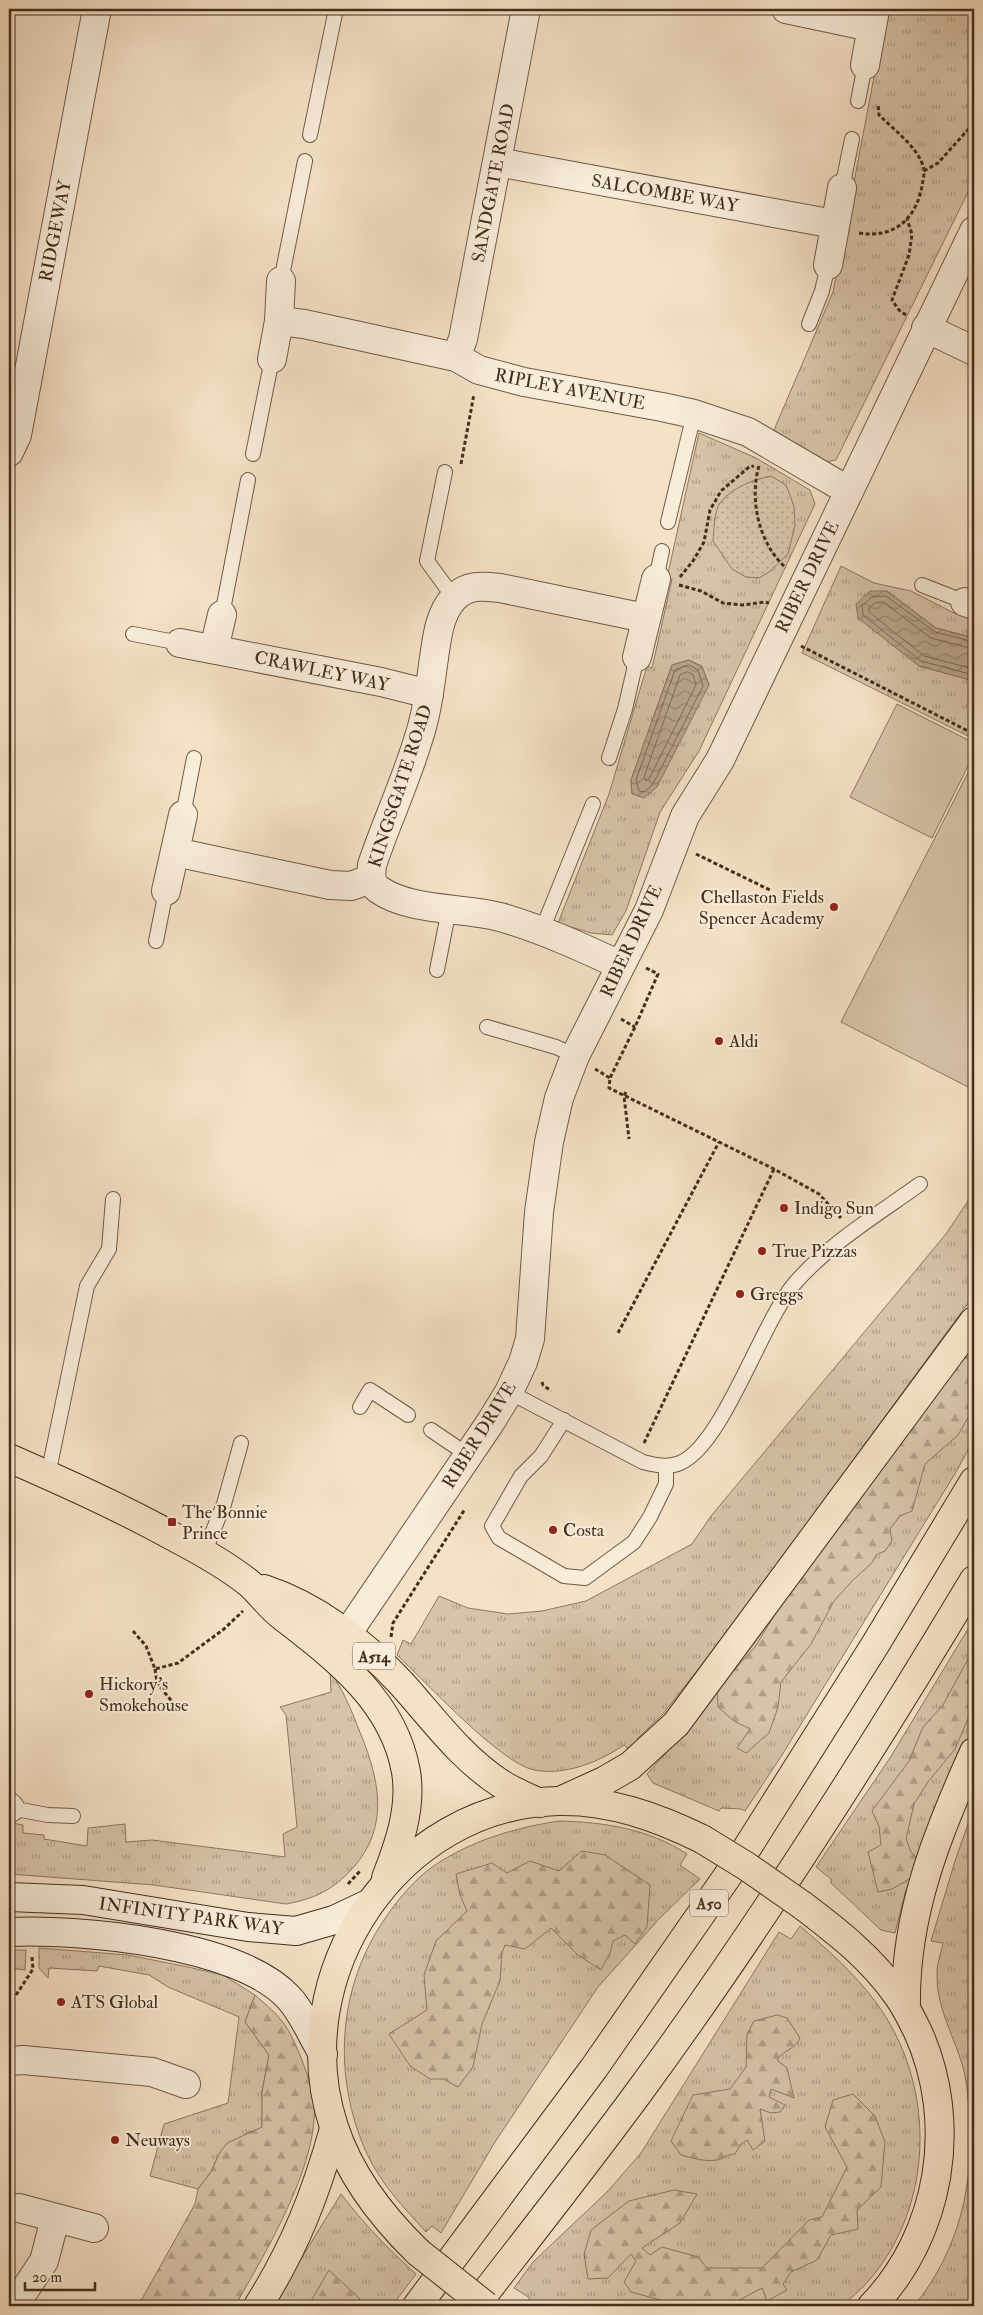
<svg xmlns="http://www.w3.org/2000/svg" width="983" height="2315" viewBox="0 0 983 2315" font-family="'IM FELL Double Pica',serif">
<defs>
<pattern id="grass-tufts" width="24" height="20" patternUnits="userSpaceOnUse" patternTransform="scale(1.25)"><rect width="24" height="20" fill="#d7c3a9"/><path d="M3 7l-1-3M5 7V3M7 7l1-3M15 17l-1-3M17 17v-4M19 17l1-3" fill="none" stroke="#b09f89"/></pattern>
<pattern id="forest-firs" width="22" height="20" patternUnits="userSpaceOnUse" patternTransform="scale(1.25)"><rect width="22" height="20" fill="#d7c3a9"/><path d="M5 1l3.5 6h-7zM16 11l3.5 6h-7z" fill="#b09f89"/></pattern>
<pattern id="park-dots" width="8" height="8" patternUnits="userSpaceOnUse" patternTransform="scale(1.25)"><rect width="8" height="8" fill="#d7c3a9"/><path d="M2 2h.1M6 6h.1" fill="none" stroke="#b09f89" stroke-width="1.8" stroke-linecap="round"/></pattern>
<pattern id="water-waves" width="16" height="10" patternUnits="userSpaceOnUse" patternTransform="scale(1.25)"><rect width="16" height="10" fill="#b8a48c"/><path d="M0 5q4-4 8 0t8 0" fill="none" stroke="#978672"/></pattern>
</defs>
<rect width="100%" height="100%" fill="#f5e1c6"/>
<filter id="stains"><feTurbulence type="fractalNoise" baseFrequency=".004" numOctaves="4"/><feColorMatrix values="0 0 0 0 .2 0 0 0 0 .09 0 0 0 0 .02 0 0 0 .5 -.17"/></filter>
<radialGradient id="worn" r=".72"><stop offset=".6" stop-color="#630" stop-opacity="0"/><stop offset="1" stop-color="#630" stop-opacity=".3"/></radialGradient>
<!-- grass -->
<g fill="url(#grass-tufts)" stroke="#8d7862" fill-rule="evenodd">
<polygon points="887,9 974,9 974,180 836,460 825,462 774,430 833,292"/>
<path d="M699,433L756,458L810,490L815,504L699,751L660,812L626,911L612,935L591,933L558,923L609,794L647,666L652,668L672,579L667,578ZM689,660L702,666L709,685L632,794L631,780L672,665Z"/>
<polygon points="841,566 874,583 911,591 956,614 974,619 974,638 936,628 887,591 919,666 974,681 974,739 802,653"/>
<path d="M974,1192V1295L725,1635L663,1714L637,1739L642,1745L631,1751L624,1745C599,1762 565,1776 534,1770C500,1763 425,1681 397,1655L403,1640L411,1644L439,1596L468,1608L508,1614L542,1611L586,1601L692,1544L711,1516L946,1234Z"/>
<polygon points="974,1341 974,1439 956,1472 782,1755 745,1811 741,1809 721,1808 719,1811 653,1783 647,1774 685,1732"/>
<polygon points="974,1619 974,1729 936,1813 905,1893 895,1933 881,1930 831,1883 831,1879 816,1867 890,1758"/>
<path d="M330,1671C343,1690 351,1709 359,1730C379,1778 391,1826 352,1869C333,1890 314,1899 286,1904L154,1885L9,1874V1826L12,1827V1823L23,1825V1833L44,1835V1839L87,1846L88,1828L125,1824L126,1842L152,1840L285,1857L283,1834L297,1827L286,1715L280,1707L331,1692Z"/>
<path d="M974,1807V2306H914C959,2251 975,2183 969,2113C968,2097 967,2080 962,2064C953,2034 936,2006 937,1973C937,1963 941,1953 943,1943L931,1941L955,1861Z"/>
<path d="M559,1821C604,1822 649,1829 687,1854L680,1865L700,1879L659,1919L598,1987L495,2142L441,2233L432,2226L426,2232C404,2208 381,2184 367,2154C332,2077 337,1987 386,1917C399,1898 416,1878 435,1865C473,1840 514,1828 559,1821Z"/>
<path d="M800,1926C827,1949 853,1972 875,2001C935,2081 936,2199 872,2277C863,2288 852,2297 842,2306H524L530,2298L514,2288L533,2262L607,2192L641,2153L779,1932L791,1939Z"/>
<polygon points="39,1948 128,1955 188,1967 223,1975 255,1995 245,2022 269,2055 262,2092 262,2128 247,2133 219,2154 211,2172 198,2189 150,2176 164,2124 228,2103 239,2017 168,1987 149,1975 99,1966 97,1971 49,1968 48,1978 39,1968"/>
<polygon points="9,1950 26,1950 25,1970 9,1968"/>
<path d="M341,2194C364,2224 388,2249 416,2274L392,2306H272Z"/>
</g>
<!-- forest -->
<g fill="url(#forest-firs)" stroke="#8d7862">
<polygon points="974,1355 974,1403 969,1416 958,1435 925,1464 912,1511 900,1516 890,1529 892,1541 885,1551 876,1555 872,1563 854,1579 834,1601 811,1644 781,1682 778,1707 769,1733 746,1753 737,1748 750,1729 734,1721 718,1707 717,1689 755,1647 788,1593 960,1360"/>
<polygon points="974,1648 974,1705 955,1749 928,1782 914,1804 906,1839 911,1852 918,1859 911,1878 892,1889 878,1892 868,1852 881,1845 879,1826 872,1811 909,1761 923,1727 943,1705"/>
<polygon points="582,1851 605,1855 650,1885 647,1927 635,1944 625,1935 613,1941 610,1953 601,1970 578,1955 551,1928 525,1949 505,1945 502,1953 500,1981 482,2024 473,2067 458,2087 443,2079 430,2079 410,2066 389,2034 427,2010 424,1975 436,1941 467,1911 460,1895 456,1874 492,1863 507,1873 530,1861 559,1871"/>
<path d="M255,1995C264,2003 275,2012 282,2021C290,2031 295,2044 300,2055C305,2068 310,2081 313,2095C324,2157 265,2253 235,2306H138L195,2204L198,2189L211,2172L219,2154L227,2143L262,2127V2092L269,2055L245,2022Z"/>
<path d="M777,2015L787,2018L800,2038C796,2049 783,2050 777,2060L787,2068L794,2098L771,2089L769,2097L785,2105L780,2112L771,2113L760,2109L765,2141L753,2150L747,2140L741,2144L735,2154C726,2154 724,2159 717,2160C705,2162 692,2158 681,2155L671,2141L693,2095L730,2089L746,2067L747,2034L754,2021Z"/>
<polygon points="853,2094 875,2116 885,2142 881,2187 857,2210 858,2229 831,2235 817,2260 791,2272 783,2284 787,2290 767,2301 762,2288 730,2305 682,2306 631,2292 624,2282 636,2261 631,2254 608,2278 588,2279 584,2254 591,2230 629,2201 674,2190 697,2194 680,2223 642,2248 650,2255 662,2247 698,2257 707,2268 762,2268 809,2220 822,2217 847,2167 825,2127 833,2100"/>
<polygon points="329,2270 360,2299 352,2306 308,2306"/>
</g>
<!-- park -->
<path fill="url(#park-dots)" stroke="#8d7862" d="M771,476L786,485L794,506L795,525L788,554L769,572L759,578L746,577L732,569L713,541C714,530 714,512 720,503C732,487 753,480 771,476Z"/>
<!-- pitch -->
<g fill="#d7c3a9" stroke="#8d7862">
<polygon points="897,704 974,743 974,754 932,838 850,797"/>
<polygon points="974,761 974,1090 841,1022"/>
</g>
<!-- water -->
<g fill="url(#water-waves)" stroke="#89755f">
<polygon points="870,591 887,591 936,628 974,638 974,681 919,666 858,618 856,604"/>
<polygon points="689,660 702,667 709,685 657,787 644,798 632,794 631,780 672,665"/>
</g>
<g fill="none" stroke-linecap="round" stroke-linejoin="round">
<!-- shore -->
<g stroke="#7e6954" stroke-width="1">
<polyline points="974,642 935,632 886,596 872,597 862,606 863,615 921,661 974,675"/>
<polyline points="974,649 931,638 883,602 875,603 869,608 869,612 924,656 974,669"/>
<polygon points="689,665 698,670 703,686 653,784 644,792 639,791 636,780 675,670"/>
<polygon points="688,672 693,675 696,685 649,779 646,781 644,777 680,675"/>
</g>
<!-- lane casing -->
<g stroke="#705b46" stroke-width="16">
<g id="lane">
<polyline points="858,101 865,65"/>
<polyline points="310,135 336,9"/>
<polyline points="842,188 852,139"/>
<polyline points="281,281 305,161"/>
<polyline points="809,324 822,291 828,265"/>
<polyline points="253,454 272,359"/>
<polyline points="445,472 427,561 454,598"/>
<polyline points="668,522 694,414"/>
<polyline points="656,579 662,551"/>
<polyline points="922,585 965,602"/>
<polyline points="222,615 248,480"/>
<polyline points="133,634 180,643"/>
<polyline points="609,758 625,709 637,657"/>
<polyline points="183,815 194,758"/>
<polyline points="542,930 593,804"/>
<polyline points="156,941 166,891"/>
<polyline points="437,970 449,909"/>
<polyline points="487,1027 556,1047 575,1056"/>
<path d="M509,1392L643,1462C655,1465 668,1468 680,1463C723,1445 761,1323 795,1283C830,1243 877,1215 920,1184"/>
<polyline points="360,1407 370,1390 408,1415"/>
<polyline points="564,1420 541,1456 521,1476 492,1526 499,1538 564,1576 585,1578 634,1542 650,1517 666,1484 666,1466"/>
<polyline points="431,1430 468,1455"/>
<polyline points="48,1475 87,1286 109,1249 113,1199"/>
<polyline points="204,1553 224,1504 241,1443"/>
<polyline points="10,1808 48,1815 73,1816"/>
</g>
</g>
<!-- street casing -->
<g stroke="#705b46" stroke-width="30">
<g id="street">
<polyline points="786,9 871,27"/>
<polyline points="865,65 875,10"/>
<polyline points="497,162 834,224"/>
<polyline points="828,265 842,188"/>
<polyline points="279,321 304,324 456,357 479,370 524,382 662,407 694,414 748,432 849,491"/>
<polyline points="926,328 974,351"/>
<polyline points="456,357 463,339 526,9"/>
<polyline points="272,359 279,321 281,281"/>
<polyline points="9,452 17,435 97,9"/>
<polyline points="965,602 974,605"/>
<polyline points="180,643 381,682 429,694"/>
<polyline points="214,649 222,615"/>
<polyline points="637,657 656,579"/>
<polyline points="175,852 330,885 351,886 371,879"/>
<polyline points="166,891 183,815"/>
<path d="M620,965C581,947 542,929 500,917C463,907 410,912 378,889C370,883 371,874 372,865C386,823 405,783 418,740C427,714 430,686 434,658C437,638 439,614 454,598C467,584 483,586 500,588L645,618"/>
<polyline points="331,1652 347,1634 490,1423 509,1392 523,1362 530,1339 539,1212 549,1142 559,1098 575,1056 649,910 685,816 720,760 974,231"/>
<polyline points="9,1807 10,1808"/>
<polyline points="9,2061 23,2060 152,2072 186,2084"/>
<polyline points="19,2208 94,2228"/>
<polyline points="14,2306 44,2261 55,2219"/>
</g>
</g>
<!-- secondary casing -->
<g stroke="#432e1b" stroke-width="30">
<g id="secondary">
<polyline points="9,1897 83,1900 248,1927 296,1931 334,1920 368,1904"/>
<path d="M9,1932C81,1929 239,1943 289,1998C303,2013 312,2036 323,2054"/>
</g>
</g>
<!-- primary casing -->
<g stroke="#432e1b" stroke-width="30">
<g id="primary">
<path d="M9,1458C66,1483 122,1508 176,1538C201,1551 228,1566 250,1584C261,1594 270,1607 282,1616C335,1657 394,1701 406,1772C412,1808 399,1845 386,1878"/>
<path d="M264,1589C316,1606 364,1643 401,1683C432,1717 460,1757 500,1783C512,1791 527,1797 540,1803"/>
<path d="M802,1905C839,1933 871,1958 898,1996C906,2007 912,2020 918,2032C959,2123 941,2234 872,2306"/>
<path d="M418,2252C382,2217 350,2176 334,2127C284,1975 397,1804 559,1801C610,1800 657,1817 702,1839"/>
</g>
</g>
<!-- highway casing -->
<g stroke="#432e1b" stroke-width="30">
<g id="highway">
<polyline points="560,1801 604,1781 630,1766 676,1724 974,1321"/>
<path d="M906,2008C904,1916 937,1834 974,1752"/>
<path d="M258,2306C295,2247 315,2196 334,2129"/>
<polyline points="417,2306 594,2068 747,1848 875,1645 974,1481"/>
<path d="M475,2306C530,2235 586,2164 639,2092C760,1927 869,1755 974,1580"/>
</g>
</g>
<!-- path -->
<g stroke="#432e1b" stroke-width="3" stroke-dasharray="4 2.5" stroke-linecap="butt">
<polyline points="924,171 938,163 974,123"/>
<path d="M859,233C894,239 916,219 922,186C923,179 926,171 922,163C914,144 893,129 879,115L878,104"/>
<polyline points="906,315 899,310 892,300 909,255 912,234 907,219"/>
<polyline points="461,464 474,394"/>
<path d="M759,466C749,500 759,544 786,568"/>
<polyline points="680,577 693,561 704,542 710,510 721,491 749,467 754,466"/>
<polyline points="679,585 701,591 723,603 742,605 765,602 769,603"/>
<polyline points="801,646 974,734"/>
<polyline points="696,854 772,891"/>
<polyline points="646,968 658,974 635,1027 610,1078 609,1088 774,1169 819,1194 841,1218"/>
<polyline points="621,1019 635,1027"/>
<polyline points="595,1069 610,1078"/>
<polyline points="626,1092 624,1096 629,1139"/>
<polyline points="618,1333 719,1142"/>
<polyline points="542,1382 543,1385 551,1391"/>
<polyline points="644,1443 774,1169"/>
<polyline points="133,1631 146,1646 155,1669 178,1663 224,1629 243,1611"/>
<polyline points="391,1637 393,1623 465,1509"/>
<polyline points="155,1669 157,1683 174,1704"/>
<polyline points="348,1884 361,1870"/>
<polyline points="16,1995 33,1969 32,1957"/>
</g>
<!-- lane -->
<use href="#lane" stroke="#f8ecda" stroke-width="14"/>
<!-- street -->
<use href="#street" stroke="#f8ecda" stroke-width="28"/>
<!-- secondary -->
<use href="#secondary" stroke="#f8ecda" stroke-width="28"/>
<!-- primary -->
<use href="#primary" stroke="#f5e1c6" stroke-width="28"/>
<!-- highway -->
<use href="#highway" stroke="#f5e1c6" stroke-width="28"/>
<!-- primary-bridge casing -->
<g stroke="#432e1b" stroke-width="30" stroke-linecap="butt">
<g id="primary-bridge">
<polyline points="702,1839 746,1866 802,1905"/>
<polyline points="418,2252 486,2306"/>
</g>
</g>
<!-- primary-bridge -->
<use href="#primary-bridge" stroke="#f5e1c6" stroke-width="28"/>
</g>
<!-- markers -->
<g fill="#8f2418" stroke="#f8ecda" stroke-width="2">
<circle cx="834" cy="907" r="5"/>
<circle cx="719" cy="1041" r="5"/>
<circle cx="784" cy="1208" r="5"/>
<circle cx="762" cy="1251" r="5"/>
<circle cx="740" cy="1294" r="5"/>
<rect x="167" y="1517" width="10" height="10" rx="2.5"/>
<circle cx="553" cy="1530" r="5"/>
<circle cx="89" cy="1694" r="5"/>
<circle cx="61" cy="2002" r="5"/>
<circle cx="115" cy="2140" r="5"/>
</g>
<g text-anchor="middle" stroke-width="4" stroke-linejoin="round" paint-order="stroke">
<!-- shield labels -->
<g fill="#f8ecda" stroke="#796754" stroke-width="1">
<rect x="353" y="1642.5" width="42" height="27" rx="4"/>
<rect x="690" y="1889.5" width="38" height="27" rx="4"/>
</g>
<g font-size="16" font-weight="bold" fill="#432e1b">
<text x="374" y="1662">A514</text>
<text x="709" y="1909">A50</text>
</g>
<!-- street labels -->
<g font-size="18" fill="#432e1b" stroke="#f8ecda">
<text transform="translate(493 183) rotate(-79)" y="6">SANDGATE ROAD</text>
<text transform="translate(665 193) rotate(10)" y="6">SALCOMBE WAY</text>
<text transform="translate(55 231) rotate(-79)" y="6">RIDGEWAY</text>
<text transform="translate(570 389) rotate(11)" y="6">RIPLEY AVENUE</text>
<text transform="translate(807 577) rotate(-64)" y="6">RIBER DRIVE</text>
<text transform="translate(322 671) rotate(12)" y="6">CRAWLEY WAY</text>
<text transform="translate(400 786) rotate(-72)" y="6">KINGSGATE ROAD</text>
<text transform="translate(631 941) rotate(-65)" y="6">RIBER DRIVE</text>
<text transform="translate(479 1435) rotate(-58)" y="6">RIBER DRIVE</text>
<text transform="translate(191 1916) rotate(8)" y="6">INFINITY PARK WAY</text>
</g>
<!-- poi labels -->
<g font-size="18" fill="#432e1b" stroke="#f8ecda" text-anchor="start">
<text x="824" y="903" text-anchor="end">Chellaston Fields<tspan x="824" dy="21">Spencer Academy</tspan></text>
<text x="729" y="1047">Aldi</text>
<text x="794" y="1214">Indigo Sun</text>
<text x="772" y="1257">True Pizzas</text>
<text x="750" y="1300">Greggs</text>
<text x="182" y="1518">The Bonnie<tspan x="182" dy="21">Prince</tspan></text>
<text x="563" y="1536">Costa</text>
<text x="99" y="1690">Hickory's<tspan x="99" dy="21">Smokehouse</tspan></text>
<text x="71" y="2008">ATS Global</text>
<text x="125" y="2146">Neuways</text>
</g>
</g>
<!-- margin -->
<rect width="983" height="2315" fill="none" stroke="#f5e1c6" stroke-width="30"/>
<rect x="10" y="10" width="963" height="2295" fill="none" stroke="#432e1b" stroke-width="2.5"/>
<rect x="15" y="15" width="953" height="2285" fill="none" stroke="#432e1b"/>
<!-- scale -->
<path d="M25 2282v8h70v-8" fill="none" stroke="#432e1b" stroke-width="2.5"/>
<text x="32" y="2282" font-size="15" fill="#432e1b" stroke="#f8ecda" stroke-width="4" paint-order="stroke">20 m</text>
<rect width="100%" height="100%" filter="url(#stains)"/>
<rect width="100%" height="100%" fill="url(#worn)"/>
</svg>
